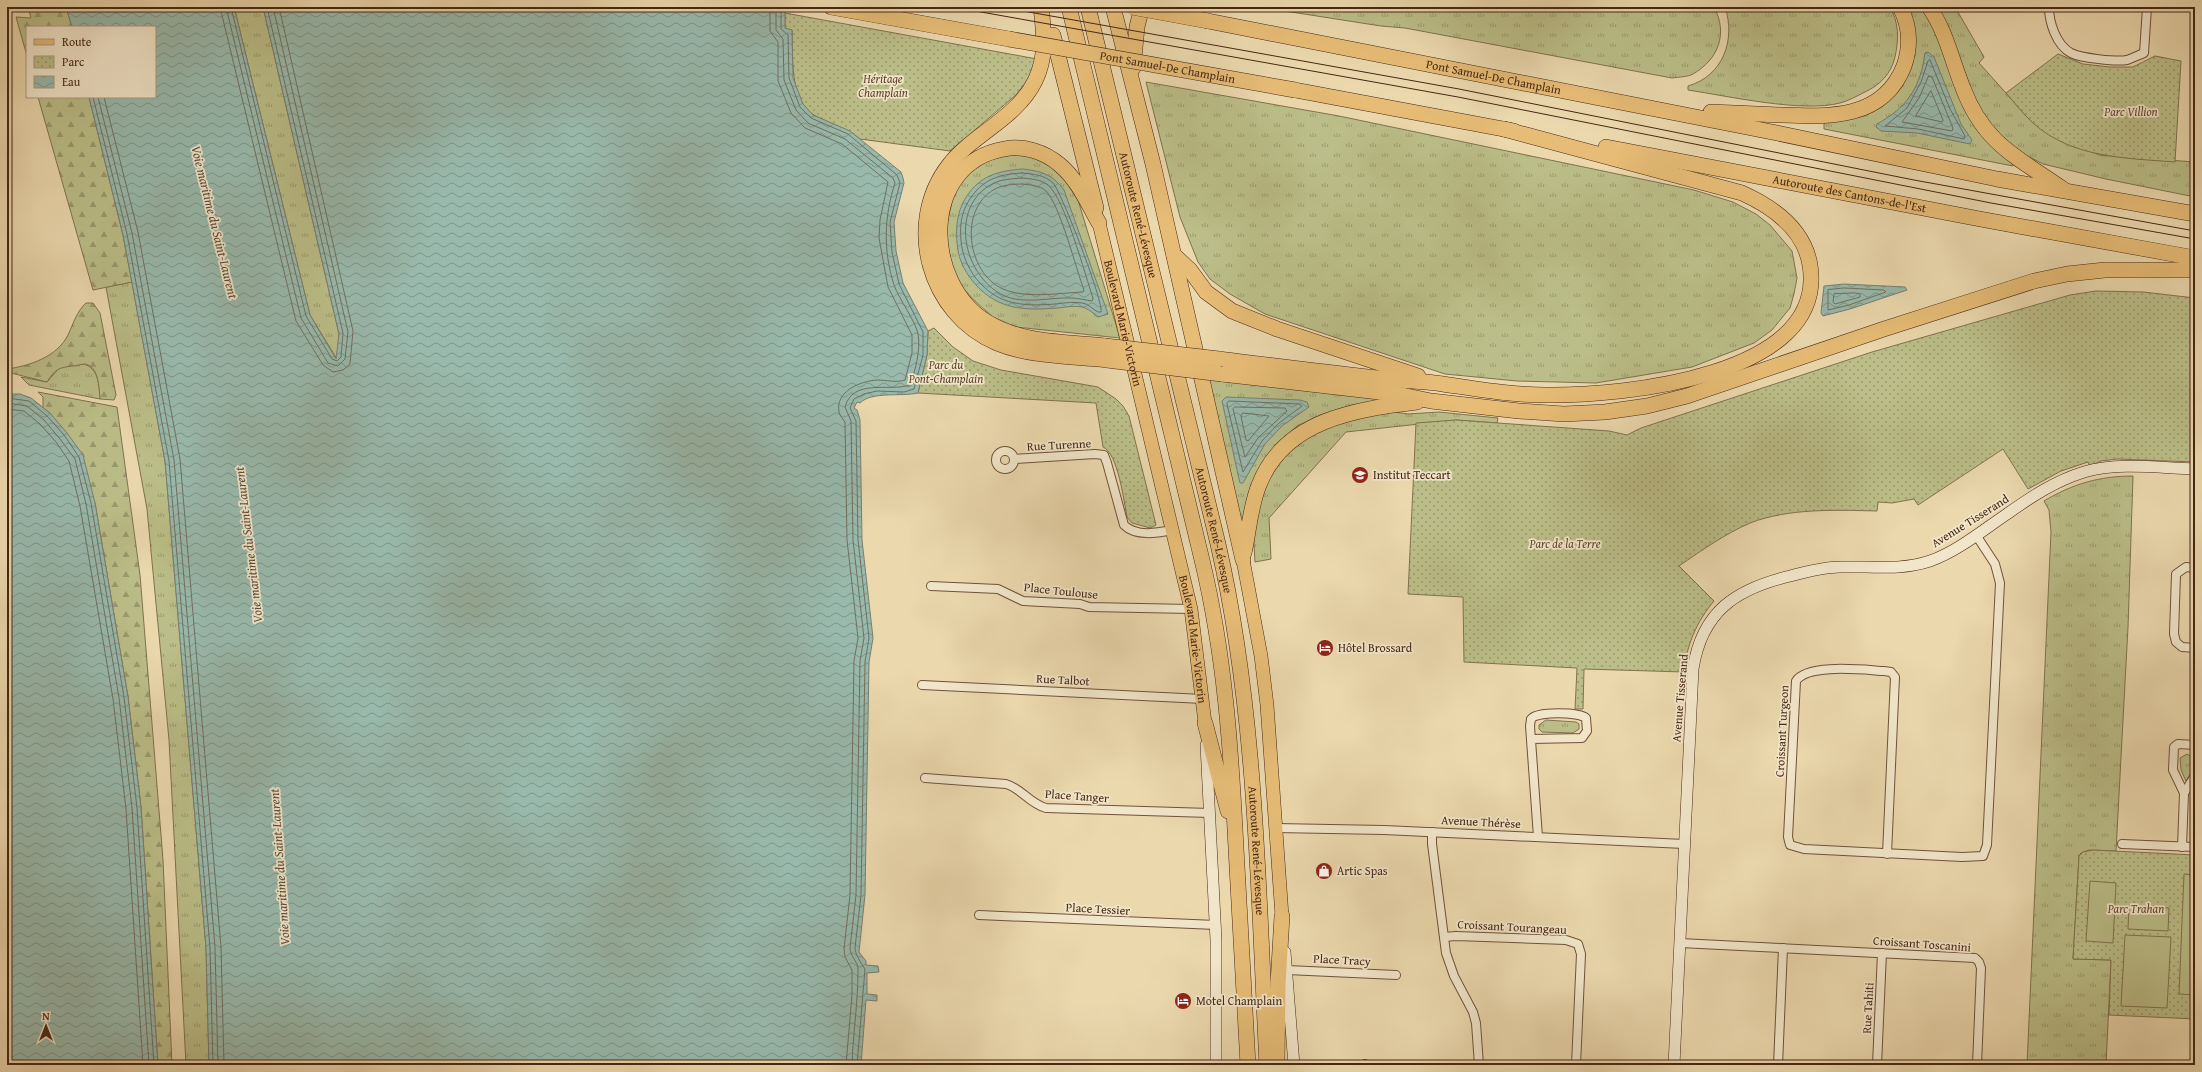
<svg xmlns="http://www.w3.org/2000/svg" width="2202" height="1072" viewBox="0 0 2202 1072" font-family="'Gentium Book Plus',serif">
<defs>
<pattern id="grass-tufts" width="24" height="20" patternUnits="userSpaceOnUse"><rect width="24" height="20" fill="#bbbe88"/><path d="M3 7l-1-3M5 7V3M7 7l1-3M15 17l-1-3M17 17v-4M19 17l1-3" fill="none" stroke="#9a9a6e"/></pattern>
<pattern id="forest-firs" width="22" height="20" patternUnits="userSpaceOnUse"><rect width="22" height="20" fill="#bbbe88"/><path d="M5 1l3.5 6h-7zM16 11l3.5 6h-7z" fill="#9a9a6e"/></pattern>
<pattern id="park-dots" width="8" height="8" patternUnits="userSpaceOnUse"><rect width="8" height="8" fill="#bbbe88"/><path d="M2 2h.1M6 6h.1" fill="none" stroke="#9a9a6e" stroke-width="1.8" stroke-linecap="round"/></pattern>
<pattern id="water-waves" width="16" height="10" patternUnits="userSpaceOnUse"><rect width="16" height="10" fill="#98b9ac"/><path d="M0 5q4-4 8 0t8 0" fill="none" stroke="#7e968b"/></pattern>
</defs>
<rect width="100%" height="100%" fill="#ebd8ad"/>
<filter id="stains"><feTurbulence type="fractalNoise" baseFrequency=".005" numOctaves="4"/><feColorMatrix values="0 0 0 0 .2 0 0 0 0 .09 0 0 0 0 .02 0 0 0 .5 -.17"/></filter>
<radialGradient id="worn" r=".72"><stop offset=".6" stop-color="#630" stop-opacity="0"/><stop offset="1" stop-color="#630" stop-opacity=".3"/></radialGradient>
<!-- grass -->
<g fill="url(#grass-tufts)" stroke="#81724e">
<polygon points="234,7 263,7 339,334 337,359 310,315"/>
<path d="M1259,7H1714C1728,33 1719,59 1693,74C1688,77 1678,77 1672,78L1405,28L1381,26Z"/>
<path d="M1725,7H1890C1899,23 1899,39 1895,57C1891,74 1880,85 1865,92C1857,96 1848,101 1840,103C1803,113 1728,96 1688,90V86C1723,76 1736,40 1725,7Z"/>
<polygon points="1908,7 1922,7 1936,30 1952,74 2013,163 2013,166 1824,129 1824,122 1899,86"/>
<polygon points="1935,7 1955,7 1984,57 1979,63 2033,123 2099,155 2195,162 2195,197 2106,179 2043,164 2014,149 1995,130 1977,107"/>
<polygon points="1146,82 1339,116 1694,190 1733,202 1756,214 1770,225 1792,251 1797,278 1794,294 1790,308 1772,330 1754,343 1692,367 1596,383 1517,381 1445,374 1265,314 1230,294 1210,279 1198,262 1180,217"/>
<polygon points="1029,154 1060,172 1078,200 1120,338 1016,327 993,317 977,303 960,285 952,270 945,233 954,193 975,164 991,157"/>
<polygon points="132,282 165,461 206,948 209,1065 186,1065 169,740 147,509 106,287"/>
<path d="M84,364C99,369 99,385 100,399L29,385L21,377L47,382L60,367Z"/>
<polygon points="1208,376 1387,399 1349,406 1320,415 1297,426 1278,443 1244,525 1240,526"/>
<polygon points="1388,411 1408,414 1439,412 1498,418 1497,423 1456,420 1346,432 1269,518 1271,559 1255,562 1253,527 1263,489 1286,453 1318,429"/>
<path d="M2133,476L2128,627L2116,851L2089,850L2081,853L2079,856L2073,959L2111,960L2106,1065H2027L2051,532L2049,510L2044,501C2072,484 2100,476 2133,476Z"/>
<polygon points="1546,720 1576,722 1579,724 1579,729 1573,733 1542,732 1539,729 1539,725"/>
<polygon points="2187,754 2193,758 2192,771 2186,781 2181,770 2180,758"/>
</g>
<!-- forest -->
<g fill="url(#forest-firs)" stroke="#81724e">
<polygon points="28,7 66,7 72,27 27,27 27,56 16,17 31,18"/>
<polygon points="38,97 89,97 123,235 132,282 93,290"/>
<path d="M86,303H93L100,313L116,395L114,400L100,399C99,388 99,366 85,364C81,364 76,366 72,366C58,368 55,369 47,382L7,372V369C29,366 57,357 68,335C73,324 77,311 86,303Z"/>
<polygon points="38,392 117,407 140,575 163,860 172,1065 158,1065 141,807 128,697 95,503 50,413 43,408 43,397"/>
</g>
<!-- park -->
<g fill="url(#park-dots)" stroke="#81724e">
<path d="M785,13L1037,59L1029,79L1016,95L950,151L860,139C846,127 829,124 814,115C789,101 793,55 792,30L785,29Z"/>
<path d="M2058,54L2083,64L2110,67H2133L2155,56L2181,61L2175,162C2125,158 2072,158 2033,123C2023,114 2015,103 2006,93Z"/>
<path d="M2096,291L2143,292L2195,298V462L2117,459L2101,461L2090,466L2088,462L2061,471L2028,489L2003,449L1918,505L1914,499L1892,503L1878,502L1877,511C1836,510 1789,508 1750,523C1725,534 1702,550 1679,566L1714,601C1697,621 1686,646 1684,672L1584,669L1583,709H1575L1577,668L1464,662L1463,597L1408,594L1416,423L1456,420L1609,431L1627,435L1641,428L1872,352L2070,295Z"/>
<path d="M934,328L953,347L973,361L1001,370L1098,387L1116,399L1123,406L1129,416L1156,525L1150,528L1132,523L1127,517C1124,502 1118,453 1103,447L1096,403L918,393L927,355L928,331Z"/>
<polygon points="2093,850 2195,855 2195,1019 2109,1015 2111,960 2073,959 2079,856 2083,852"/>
</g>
<!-- garden -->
<g fill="#bbbe88" stroke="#81724e">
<polygon points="2184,874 2195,875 2195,995 2179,994"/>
<polygon points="2090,881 2116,883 2113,943 2086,941"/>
<polygon points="2129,906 2169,908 2168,931 2128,929"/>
<polygon points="2125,935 2171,937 2167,1008 2121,1006"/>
</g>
<!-- water -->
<g fill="url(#water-waves)" stroke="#787e70">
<path d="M66,7H234L310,315L336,359L339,334L263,7H785V28L792,30L793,78L803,104L813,115L850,131L901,172L903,178L904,183L894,222L896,251L903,283L928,331L927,355L918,393C901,397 872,391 860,403L857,402L854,408L857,410L860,420L862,540L873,638L869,662L865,895L859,952L866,961V965L878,966L879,972L867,973V994L877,995V1001L866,1000L861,1065H209L206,948L165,461L123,235L89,97H155V27H72Z"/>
<path d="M1928,52L1934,57L1961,124L1972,140L1970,144L1917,133L1881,131L1876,127L1877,124C1902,110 1916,95 1923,65C1924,61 1924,57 1925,53Z"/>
<path d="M1022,169C1041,171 1052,174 1064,190L1108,314L1098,317C1094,314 1090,310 1085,308C1078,305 1066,307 1058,308C1029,310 1004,311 981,290C970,280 961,266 958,251C955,230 956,210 969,193C983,174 1001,171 1022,169Z"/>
<polygon points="1844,284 1905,287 1907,290 1850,309 1823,316 1821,313 1824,286"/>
<polygon points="7,394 20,394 31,398 50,413 67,433 83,455 95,503 128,697 141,807 158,1065 7,1065"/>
<polygon points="1226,397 1300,400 1307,402 1309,407 1282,426 1265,444 1243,483 1240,483 1239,479 1222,401"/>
</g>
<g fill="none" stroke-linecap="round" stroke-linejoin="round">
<!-- shore -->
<g stroke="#707060" stroke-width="1">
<polyline points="220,7 296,321 323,365 333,372 343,370 350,364 353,331 279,7"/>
<polyline points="226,7 301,318 328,363 338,366 345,359 348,332 273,7"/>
<polyline points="231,7 306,316 332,359 337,361 341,357 343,333 267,7"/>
<path d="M770,7V31L778,42V81L791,113L805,128L842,144L888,182L880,220L879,238L888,287L912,335V353L905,380C896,383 887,380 877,380C861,381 835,391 839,412C840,416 843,419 845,422L847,540L858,638L854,661L850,895L844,949L845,957L852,970V995L846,1065"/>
<path d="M776,7V30L783,39L784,80L796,110L808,123L845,139L893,178L895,183C884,217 883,250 894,285C899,299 916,322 918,334C921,350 915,371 910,385C888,392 853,378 845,407L851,421L853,540L864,638L860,661L856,895L850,948C850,957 859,962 858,971C858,1002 853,1034 852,1065"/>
<path d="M781,7V29L788,35L789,78L800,107L811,118L848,134L897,175L900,183L890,222L892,252L899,284L923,332V355L914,389L904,392L877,391L864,394L854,399L850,408L856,421L858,540L869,638L865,662L861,895L855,948C855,954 862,965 865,969L857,1065"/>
<polygon points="1930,60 1950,109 1965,136 1964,139 1918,129 1885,126 1907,108 1921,82 1928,61"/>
<polygon points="1929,76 1932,77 1953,128 1952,131 1902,122 1919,98"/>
<polygon points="1931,91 1943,120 1942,122 1916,116"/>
<polyline points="93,97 127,234 169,461 210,948 213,1065"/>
<polyline points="98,97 132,233 174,460 215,947 218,1065"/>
<polyline points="104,97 138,232 180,459 221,947 224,1065"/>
<path d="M1022,173C1033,174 1045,175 1053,183C1062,193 1104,303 1101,312H1098C1094,310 1090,306 1086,304C1076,301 1065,303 1055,304C1028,306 1004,306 984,287C973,277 965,263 962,248C959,229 960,212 972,196C985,178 1002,174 1022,173Z"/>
<path d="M1022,178C1031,179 1040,179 1048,185C1065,199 1085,275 1093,298L1092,301C1085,300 1078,298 1071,298C1049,297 1020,306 999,293C962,271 950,207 992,184C1001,179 1012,179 1022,178Z"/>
<path d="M1022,184C1030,185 1039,185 1046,191C1060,205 1076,269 1084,290L1083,292C1058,293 1027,299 1003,289C967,273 958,209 995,189C1003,185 1013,184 1022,184Z"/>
<polygon points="1844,288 1884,290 1886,292 1849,305 1828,310 1828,290"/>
<polygon points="1856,293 1860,294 1860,297 1835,304 1833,302 1834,294"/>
<polyline points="7,398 29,401 47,416 64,435 79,457 91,503 124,697 137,808 154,1065"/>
<polygon points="1229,401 1299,404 1302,406 1279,423 1262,441 1243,472 1227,404"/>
<polyline points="7,403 27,406 44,420 60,439 75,459 86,504 119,698 132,808 149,1065"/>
<polygon points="1235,407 1285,408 1287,411 1258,438 1245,457 1233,409"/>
<polyline points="7,409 24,411 40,424 56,442 69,461 80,506 113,699 126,809 143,1065"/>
<polygon points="1243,413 1269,416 1248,441 1246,440 1241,416"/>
</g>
<!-- street casing -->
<g stroke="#70523b" stroke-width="10">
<g id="street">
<path d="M2049,7C2049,22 2056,45 2071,53C2080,58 2117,62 2127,60C2133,58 2139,55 2144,53L2147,7"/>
<circle cx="1005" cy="460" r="9"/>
<path d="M1014,459L1095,454L1104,455L1107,463L1124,525C1136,537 1157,533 1172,530"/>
<polyline points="2195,568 2186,567 2176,574 2174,634 2176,642 2182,647 2195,648"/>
<polyline points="931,586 998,589 1023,601 1080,604 1089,607 1191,609"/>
<polyline points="922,685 1203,699"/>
<path d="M1531,739L1582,738L1587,731L1586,718C1579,712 1537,711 1531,719L1530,726L1538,837"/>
<path d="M925,778L1006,784C1021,788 1030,804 1046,808L1210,813"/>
<polyline points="2184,793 2173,770 2174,747 2178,744 2195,745"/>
<polyline points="1276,828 1384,830 1684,844"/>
<polyline points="1432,832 1432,844 1446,953 1454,976 1473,1012 1476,1023 1479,1065"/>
<polyline points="2122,844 2195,847"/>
<polyline points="2182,847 2184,793 2195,776"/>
<path d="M1887,854L1895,677L1891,672L1884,671C1865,670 1807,663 1796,681L1788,837L1790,845L1804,849L1962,857L1983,856L1987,845L2000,583L1995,564L1976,535"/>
<polyline points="979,915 1216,925"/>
<polyline points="1444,937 1456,936 1566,940 1578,944 1581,954 1576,1065"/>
<polyline points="1680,943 1975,958 1979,962 1981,968 1977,1065"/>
<polyline points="1287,970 1396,975"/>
<polyline points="1365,1065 1365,1064"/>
<polyline points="1778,1065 1783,948"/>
<polyline points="1877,1065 1882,953"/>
<polyline points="2154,1065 2169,1065"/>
</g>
</g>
<!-- secondary casing -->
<g stroke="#472615" stroke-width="12">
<g id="secondary">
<polyline points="1206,745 1216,940 1216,1065"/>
<polyline points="1285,952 1294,1065"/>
<path d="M1674,1065L1693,669C1702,611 1736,589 1790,576C1806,572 1823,567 1840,567C1870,566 1900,571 1930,561C1958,551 1983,530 2007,514C2031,497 2055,481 2084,472C2119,462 2159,468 2195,469"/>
</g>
</g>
<!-- primary casing -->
<g stroke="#472615" stroke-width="14">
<g id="primary">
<path id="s1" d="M1099,223L1191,609L1205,723"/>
<polyline points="1243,560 1261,656 1267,705 1282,916"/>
</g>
</g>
<!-- highway casing -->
<g stroke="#472615" stroke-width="16">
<g id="highway">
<polyline points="831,7 1009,39"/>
<path d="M1041,7C1044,33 1047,57 1035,81C1017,118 973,134 949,165C903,224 929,315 997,343C1031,357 1071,356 1107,360"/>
<path d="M1069,7L1202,560C1225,656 1231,749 1236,848C1240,920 1244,993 1248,1065"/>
<path id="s2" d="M1088,7L1218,544C1257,714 1258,891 1267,1065"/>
<polyline points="1113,7 1153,164 1243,560"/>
<path d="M1929,7C1946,31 1952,61 1963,88C1984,144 2017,157 2063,189"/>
<path id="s3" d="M1208,21L1777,133L1997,179L2195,214"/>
<polyline points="1053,35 1096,208"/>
<polyline points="1133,68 1137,27 1142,7"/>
<polyline points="1295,90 1514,131"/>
<path d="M1711,112C1734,113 1758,114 1781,115C1828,117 1883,120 1904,66C1911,46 1910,26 1900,7"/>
<path id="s4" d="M1606,147L1980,219L2195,258"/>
<path d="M1099,223C1088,204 1078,180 1060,165C1045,152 1024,145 1004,149C920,164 923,283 987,322C1020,343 1067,342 1105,346"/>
<polyline points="1174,255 1190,270 1206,292 1232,311 1277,329 1418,376"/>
<path d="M1219,359C1275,366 1330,373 1386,379C1405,381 1424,381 1443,384C1477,389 1511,395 1546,395C1621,396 1828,377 1810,265C1804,229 1773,207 1742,193L1504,129"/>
<polyline points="1222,374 1397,394 1431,401 1519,411 1564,414 1605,412 1647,406 1687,396 1884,329 2034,281 2067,274 2105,270 2195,270"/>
<path d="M1244,553C1249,531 1250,507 1259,485C1284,420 1356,409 1417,402"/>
<polyline points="1205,723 1228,811"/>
<polyline points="1277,1065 1278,984 1282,916"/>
</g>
</g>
<!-- street -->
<use href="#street" stroke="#f2e6ca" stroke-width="8"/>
<!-- secondary -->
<use href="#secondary" stroke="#f2e6ca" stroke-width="11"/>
<!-- primary -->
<use href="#primary" stroke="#e6bc76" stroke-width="13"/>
<!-- highway -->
<use href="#highway" stroke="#e6bc76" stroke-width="15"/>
<!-- tram -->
<g stroke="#472615" stroke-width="1">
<polyline points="953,7 1458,97 1991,203 2195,239"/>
<polyline points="1001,7 1459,89 1914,180 2195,231"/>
</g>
<!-- highway-bridge casing -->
<g stroke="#472615" stroke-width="16" stroke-linecap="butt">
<g id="highway-bridge">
<polyline points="1132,7 1208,21"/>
<path id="s5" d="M1009,39L1295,90"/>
<polyline points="1105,346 1219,359"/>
<polyline points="1107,360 1222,374"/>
</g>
</g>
<!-- highway-bridge -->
<use href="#highway-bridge" stroke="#e6bc76" stroke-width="15"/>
</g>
<!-- icons -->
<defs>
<g id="university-disc" transform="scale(0.9)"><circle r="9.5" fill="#8f2418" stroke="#f2e6ca"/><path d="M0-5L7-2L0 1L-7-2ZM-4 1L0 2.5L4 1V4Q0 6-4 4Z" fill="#fff"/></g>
<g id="hotel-disc" transform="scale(0.9)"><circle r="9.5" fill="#8f2418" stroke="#f2e6ca"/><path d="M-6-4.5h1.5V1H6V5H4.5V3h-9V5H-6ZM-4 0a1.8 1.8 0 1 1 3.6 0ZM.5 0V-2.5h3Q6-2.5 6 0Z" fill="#fff"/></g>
<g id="shop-disc" transform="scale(0.9)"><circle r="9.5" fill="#8f2418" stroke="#f2e6ca"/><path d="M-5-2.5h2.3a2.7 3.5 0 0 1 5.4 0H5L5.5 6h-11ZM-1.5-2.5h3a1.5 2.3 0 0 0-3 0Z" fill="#fff"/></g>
</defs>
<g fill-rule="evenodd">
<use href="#university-disc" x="1360" y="475"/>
<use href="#hotel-disc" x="1325" y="648"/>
<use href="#shop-disc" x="1324" y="871"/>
<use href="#hotel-disc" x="1183" y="1001"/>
</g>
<g text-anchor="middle" stroke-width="3.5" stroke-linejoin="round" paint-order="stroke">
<!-- street labels -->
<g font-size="12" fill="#472615" stroke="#f2e6ca">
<text dy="4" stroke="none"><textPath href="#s5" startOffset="161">Pont Samuel-De Champlain</textPath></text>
<text dy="4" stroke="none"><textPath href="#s3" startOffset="291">Pont Samuel-De Champlain</textPath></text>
<text dy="4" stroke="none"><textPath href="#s4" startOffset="248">Autoroute des Cantons-de-l'Est</textPath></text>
<text dy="4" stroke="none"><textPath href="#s2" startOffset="214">Autoroute René-Lévesque</textPath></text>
<text dy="4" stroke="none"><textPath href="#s1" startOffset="103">Boulevard Marie-Victorin</textPath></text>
<text transform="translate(1059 445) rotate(-3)" y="4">Rue Turenne</text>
<text transform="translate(1970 521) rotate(-32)" y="4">Avenue Tisserand</text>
<text dy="4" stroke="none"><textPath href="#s2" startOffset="538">Autoroute René-Lévesque</textPath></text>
<text transform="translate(1061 591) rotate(6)" y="4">Place Toulouse</text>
<text dy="4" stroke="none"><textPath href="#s1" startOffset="427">Boulevard Marie-Victorin</textPath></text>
<text transform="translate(1063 680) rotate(3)" y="4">Rue Talbot</text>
<text transform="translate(1680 698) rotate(-85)" y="4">Avenue Tisserand</text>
<text transform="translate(1782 731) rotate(-87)" y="4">Croissant Turgeon</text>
<text transform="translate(1077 796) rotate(4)" y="4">Place Tanger</text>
<text transform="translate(1481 822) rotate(3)" y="4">Avenue Thérèse</text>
<text dy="4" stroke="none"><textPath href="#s2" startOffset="862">Autoroute René-Lévesque</textPath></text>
<text transform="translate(1098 909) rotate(3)" y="4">Place Tessier</text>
<text transform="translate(1512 927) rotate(3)" y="4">Croissant Tourangeau</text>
<text transform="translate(1922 944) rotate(4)" y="4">Croissant Toscanini</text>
<text transform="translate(1342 960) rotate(3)" y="4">Place Tracy</text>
<text transform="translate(1868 1008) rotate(-87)" y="4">Rue Tahiti</text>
</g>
<!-- park labels -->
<g font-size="12" font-style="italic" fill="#5e442c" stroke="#f2e6ca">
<text x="883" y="83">Héritage<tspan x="883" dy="14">Champlain</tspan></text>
<text x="2131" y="116">Parc Villion</text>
<text x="946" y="369">Parc du<tspan x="946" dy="14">Pont-Champlain</tspan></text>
<text x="1565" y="548">Parc de la Terre</text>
<text x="2136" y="913">Parc Trahan</text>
</g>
<!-- poi labels -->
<g font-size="12" fill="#472615" stroke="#f2e6ca" text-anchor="start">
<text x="1373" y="479">Institut Teccart</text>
<text x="1338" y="652">Hôtel Brossard</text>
<text x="1337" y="875">Artic Spas</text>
<text x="1196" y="1005">Motel Champlain</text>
</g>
<!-- water labels -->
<g font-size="13" font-style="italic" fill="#5b4b3b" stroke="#f2e6ca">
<text transform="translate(215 222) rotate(76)" y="5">Voie maritime du Saint-Laurent</text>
<text transform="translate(248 545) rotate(-97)" y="5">Voie maritime du Saint-Laurent</text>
<text transform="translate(279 867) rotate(-94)" y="5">Voie maritime du Saint-Laurent</text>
</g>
</g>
<!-- margin -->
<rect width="2202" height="1072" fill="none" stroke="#ebd8ad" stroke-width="24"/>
<rect x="8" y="8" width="2186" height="1056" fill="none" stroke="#472615" stroke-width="2"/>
<rect x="12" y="12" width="2178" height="1048" fill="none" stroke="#472615"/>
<!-- legend -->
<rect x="26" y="26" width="130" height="72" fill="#f2e6ca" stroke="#ae9982"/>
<rect x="34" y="39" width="20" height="6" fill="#e6bc76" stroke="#ae9982"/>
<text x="62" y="46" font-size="12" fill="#472615">Route</text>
<rect x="34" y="56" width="20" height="12" fill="url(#park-dots)" stroke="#ae9982"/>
<text x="62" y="66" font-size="12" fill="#472615">Parc</text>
<rect x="34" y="76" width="20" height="12" fill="url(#water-waves)" stroke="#ae9982"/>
<text x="62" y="86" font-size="12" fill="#472615">Eau</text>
<!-- north arrow -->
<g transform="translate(46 1026)" stroke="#f2e6ca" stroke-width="3" paint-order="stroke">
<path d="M0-3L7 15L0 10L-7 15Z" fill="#472615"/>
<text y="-6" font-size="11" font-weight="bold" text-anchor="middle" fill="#472615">N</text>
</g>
<rect width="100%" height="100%" filter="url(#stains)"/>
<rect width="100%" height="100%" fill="url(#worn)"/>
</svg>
